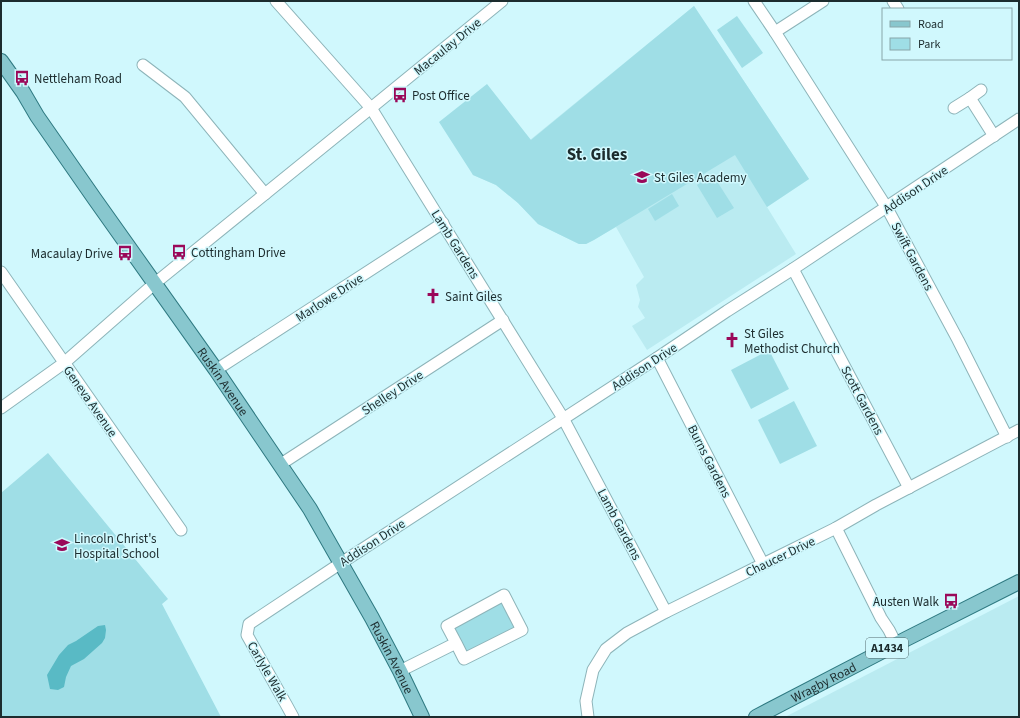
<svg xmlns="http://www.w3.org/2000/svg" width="1020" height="718" viewBox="0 0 1020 718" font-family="'Source Sans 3',sans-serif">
<rect width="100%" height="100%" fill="#d0f8fd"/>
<!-- built -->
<g fill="#baebf1">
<polygon points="694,6 809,179 767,207 796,254 647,350 632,326 645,318 638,307 640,300 636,285 644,277 616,227 586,244 579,244 538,224 518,203 496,185 473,175 472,173 477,174 530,140"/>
<polygon points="1019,596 1019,717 785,717"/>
</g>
<!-- green -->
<g fill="#9fdee6">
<polygon points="694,6 809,179 767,207 735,155 594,240 586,244 579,244 538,224 518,203 496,185 473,175 439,122 487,84 531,140"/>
<polygon points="737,16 763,53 742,68 717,30"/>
<polygon points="713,175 734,208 717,218 697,185"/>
<polygon points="672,194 679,206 655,221 648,209"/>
<polygon points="769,350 789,389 751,409 731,370"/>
<polygon points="794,401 817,446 780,464 758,420"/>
<polygon points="48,453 168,599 162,604 221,717 1,717 1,493"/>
<polygon points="504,595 522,630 464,659 447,626"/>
</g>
<!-- forest -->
<polygon fill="#59bac5" points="105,625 106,630 105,638 102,643 84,659 71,666 66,677 64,687 58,690 50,689 47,675 59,655 68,645 76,641 98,626"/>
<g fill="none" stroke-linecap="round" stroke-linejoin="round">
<!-- minor casing -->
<g stroke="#8db4b9" stroke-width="13">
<g id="minor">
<polyline points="276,1 371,108 563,418 666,612"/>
<polyline points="754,1 775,32 887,208 958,340 1007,437"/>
<polyline points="893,1 898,9"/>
<polyline points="775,32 823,1"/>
<polyline points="143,65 185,97 265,194"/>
<polyline points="970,98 981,90"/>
<polyline points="954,108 970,98 994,136"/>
<polyline points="793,269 909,488"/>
<polyline points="1,272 181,530"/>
<polyline points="657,358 763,564"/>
<polyline points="216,370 443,223"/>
<polyline points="1,408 64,363 154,284 371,108 502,1"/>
<polyline points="281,464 503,320"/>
<polyline points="836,528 881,618 889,630 896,644"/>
<polyline points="400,671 456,643 464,659 522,630 504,595 447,626 456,643"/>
<polyline points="293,717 287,706 247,635 249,624 341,563 657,358 727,311 793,269 1019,119"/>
<polyline points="588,717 586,701 593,670 606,649 627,633 666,612 836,528 876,505 1019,430"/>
</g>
</g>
<!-- major casing -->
<g stroke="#2e7981" stroke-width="16">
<g id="major">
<path id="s1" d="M1,61L23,92L37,116L94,198L216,370L310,509L372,618L400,671L422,717"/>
<path id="s2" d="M756,717L906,639L1019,582"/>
</g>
</g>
<!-- minor -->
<use href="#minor" stroke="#fff" stroke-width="11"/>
<!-- major -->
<use href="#major" stroke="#88c7ce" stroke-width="14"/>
</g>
<!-- icons -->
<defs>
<g id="bus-bare" transform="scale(1.2)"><path d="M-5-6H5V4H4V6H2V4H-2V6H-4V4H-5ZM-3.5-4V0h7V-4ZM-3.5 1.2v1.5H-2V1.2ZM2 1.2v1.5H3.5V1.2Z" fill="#9a0859" stroke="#d0f8fd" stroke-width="2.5" paint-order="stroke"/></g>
<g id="school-bare" transform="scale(1.2)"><path d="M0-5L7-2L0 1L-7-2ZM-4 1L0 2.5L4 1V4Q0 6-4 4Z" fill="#9a0859" stroke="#d0f8fd" stroke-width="2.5" paint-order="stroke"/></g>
<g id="church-bare" transform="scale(1.2)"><path d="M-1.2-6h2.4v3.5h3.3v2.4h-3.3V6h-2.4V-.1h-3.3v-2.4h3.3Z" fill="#9a0859" stroke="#d0f8fd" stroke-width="2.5" paint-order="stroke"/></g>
</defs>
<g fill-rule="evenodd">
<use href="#bus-bare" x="22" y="78"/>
<use href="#bus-bare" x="400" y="95"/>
<use href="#school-bare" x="642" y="177"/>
<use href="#bus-bare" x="179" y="252"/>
<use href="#bus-bare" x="125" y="253"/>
<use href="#church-bare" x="433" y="296"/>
<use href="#church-bare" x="732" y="340"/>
<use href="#school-bare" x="62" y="545"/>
<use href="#bus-bare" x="951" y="601"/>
</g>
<g text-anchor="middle" stroke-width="3" stroke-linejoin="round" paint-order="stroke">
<!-- shield labels -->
<rect fill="#d0f8fd" stroke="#52696c" stroke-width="1" x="866" y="638" width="42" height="20" rx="3"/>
<g font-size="12" font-weight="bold" fill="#1c2c2e">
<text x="887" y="652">A1434</text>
</g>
<!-- street labels -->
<g font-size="13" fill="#1c2c2e" stroke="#d0f8fd">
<text transform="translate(447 46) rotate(-39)" y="5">Macaulay Drive</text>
<text transform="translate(915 189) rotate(-34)" y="5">Addison Drive</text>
<text transform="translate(456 244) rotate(58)" y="5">Lamb Gardens</text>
<text transform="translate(913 256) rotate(62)" y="5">Swift Gardens</text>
<text transform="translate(329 297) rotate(-33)" y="5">Marlowe Drive</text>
<text transform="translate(644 366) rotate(-33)" y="5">Addison Drive</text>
<text dy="5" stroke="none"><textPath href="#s1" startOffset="390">Ruskin Avenue</textPath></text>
<text transform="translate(392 392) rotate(-33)" y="5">Shelley Drive</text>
<text transform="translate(863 400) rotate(62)" y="5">Scott Gardens</text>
<text transform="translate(91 401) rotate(55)" y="5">Geneva Avenue</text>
<text transform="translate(710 461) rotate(63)" y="5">Burns Gardens</text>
<text transform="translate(620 524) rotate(62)" y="5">Lamb Gardens</text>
<text transform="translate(372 542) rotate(-33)" y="5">Addison Drive</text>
<text transform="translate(780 556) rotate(-26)" y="5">Chaucer Drive</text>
<text dy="5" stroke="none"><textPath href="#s1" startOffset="714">Ruskin Avenue</textPath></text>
<text transform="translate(268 671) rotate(60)" y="5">Carlyle Walk</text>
<text dy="5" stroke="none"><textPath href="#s2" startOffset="76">Wragby Road</textPath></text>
</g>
<!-- poi labels -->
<g font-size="13" fill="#1c2c2e" stroke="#d0f8fd" text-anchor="start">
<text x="34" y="83">Nettleham Road</text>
<text x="412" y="100">Post Office</text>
<text x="654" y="182">St Giles Academy</text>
<text x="191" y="257">Cottingham Drive</text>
<text x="113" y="258" text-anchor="end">Macaulay Drive</text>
<text x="445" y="301">Saint Giles</text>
<text x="744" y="338">St Giles<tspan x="744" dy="15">Methodist Church</tspan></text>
<text x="74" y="543">Lincoln Christ's<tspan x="74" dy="15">Hospital School</tspan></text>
<text x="939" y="606" text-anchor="end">Austen Walk</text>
</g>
<!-- district labels -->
<g font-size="17" font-weight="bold" fill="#1c2c2e" stroke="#d0f8fd">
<text x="597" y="160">St. Giles</text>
</g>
</g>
<!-- border -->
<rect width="1020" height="718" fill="none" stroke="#1c2c2e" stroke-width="4"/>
<!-- legend -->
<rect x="882" y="8" width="130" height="52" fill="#d0f8fd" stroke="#88a6aa"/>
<rect x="890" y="21" width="20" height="6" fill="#88c7ce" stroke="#88a6aa"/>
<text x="918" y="28" font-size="12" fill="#1c2c2e">Road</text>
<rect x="890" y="38" width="20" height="12" fill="#9fdee6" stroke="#88a6aa"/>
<text x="918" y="48" font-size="12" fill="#1c2c2e">Park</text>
</svg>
